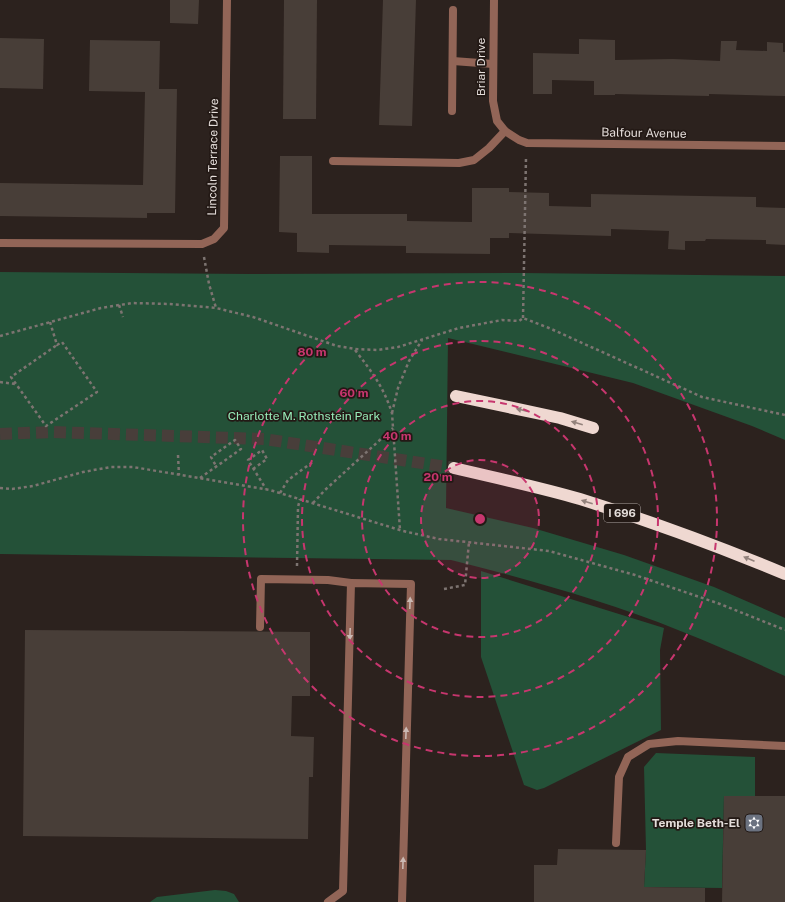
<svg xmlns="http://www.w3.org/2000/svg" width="785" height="902" viewBox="0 0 785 902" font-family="'Public Sans',sans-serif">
<rect width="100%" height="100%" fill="#2c221e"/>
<!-- green -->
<g fill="#245138">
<path d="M0,272L250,274L522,273L785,276V440L752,426L633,383L448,338L446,508L533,528L624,555L714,587L785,618V676C723,648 659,620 594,600C547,585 499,572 451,560L0,554Z"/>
<polygon points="481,571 664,628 660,650 661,730 544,788 537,790 524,785 481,657"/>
<polygon points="656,753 755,757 755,796 724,796 722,888 644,887 646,850 644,767"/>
<polygon points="215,890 226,891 234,894 239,902 150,902 157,897"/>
</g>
<!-- building -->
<g fill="#483e38">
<polygon points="170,0 199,0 198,24 170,23"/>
<polygon points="284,0 317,0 316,119 283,119"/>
<polygon points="383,0 416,0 412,126 379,125"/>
<polygon points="0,38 44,39 43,89 0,88"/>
<polygon points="579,39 615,40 615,60 673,59 720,61 721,41 737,41 736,50 767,51 767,42 783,43 783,52 785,52 785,96 709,94 709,96 615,94 615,95 594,95 594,81 552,80 552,94 533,94 533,53 579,54"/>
<polygon points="90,40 160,41 159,89 177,89 175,213 147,213 147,218 0,216 0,183 143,185 145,92 89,91"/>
<polygon points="280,156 312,156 312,214 407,214 407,221 472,222 472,188 509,188 509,192 549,193 549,206 591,207 591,194 756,197 756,207 785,208 785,245 766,244 766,240 706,239 705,241 685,241 685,250 668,249 669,231 611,229 611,236 509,233 509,238 490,238 490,254 406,253 406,246 329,245 329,253 297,252 297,233 279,232"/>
<polygon points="25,630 310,632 310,696 292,696 291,736 314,737 313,777 309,777 308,839 23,836"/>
<polygon points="724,796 785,796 785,902 722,902"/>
<polygon points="558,849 646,850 644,887 705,888 705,902 534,902 534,865 557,865"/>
</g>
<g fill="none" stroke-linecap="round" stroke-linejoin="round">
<!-- motorway-tunnel -->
<polyline stroke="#483e3a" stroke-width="12" stroke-dasharray="12 6" stroke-linecap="butt" points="0,434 53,432 264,439 454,468"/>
<!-- path -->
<g stroke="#7d7471" stroke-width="2.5" stroke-dasharray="3 3" stroke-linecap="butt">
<polyline points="204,257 209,284 216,308"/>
<polyline points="119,305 123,317"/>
<polyline points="523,318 526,157"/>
<polyline points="50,322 57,345 62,342 97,392 46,426 11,377 57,345"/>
<polyline points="0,336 101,308 132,303 170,304 216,308 253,317 337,346 355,349 377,350 398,347 459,328 502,320 519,321 523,318 549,328 702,397 785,415"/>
<path d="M355,350C372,372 383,386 392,413L400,530"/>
<polyline points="0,382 15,384"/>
<polyline points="392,413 398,388 409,361 422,340"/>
<polyline points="178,455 179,475"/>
<polyline points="253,469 267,459 262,450 248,460 266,489"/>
<polyline points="200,478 241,449 235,440 211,457 216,466"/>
<polyline points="0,488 12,489 33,486 83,472 111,467 133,467 270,490 403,531 439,539 549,551 635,575 720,604 785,630"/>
<polyline points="280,493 288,480 314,461"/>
<polyline points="313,503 325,490 393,428"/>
<polyline points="297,566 298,507 300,499"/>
<polyline points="444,589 465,585 469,542"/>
</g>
<!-- service -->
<g stroke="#926557" stroke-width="8">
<polyline points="453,61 493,64"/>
<polyline points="452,111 453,10"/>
<polyline points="333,161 459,163 474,160 489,148 505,131"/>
<polyline points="260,627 261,579 328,580 351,583"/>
<polyline points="616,843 619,777 628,757 649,744 678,741 785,746"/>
<polyline points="328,902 343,891 351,583 411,584 402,902"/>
</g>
<!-- minor -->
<g stroke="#926557" stroke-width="8">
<polyline points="494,0 493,101 497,121 505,131 519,140 527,143 785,146"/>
<polyline points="0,243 202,244 214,239 224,228 227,0"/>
</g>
<!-- motorway -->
<g stroke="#efd8d1" stroke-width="12">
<polyline points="456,396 560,418 593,428"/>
<path d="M454,468C496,478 539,487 580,499C650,521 718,546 785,574"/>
</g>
</g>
<!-- one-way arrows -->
<defs><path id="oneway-solid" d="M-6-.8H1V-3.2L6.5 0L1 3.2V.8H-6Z"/></defs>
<g fill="#93827c">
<use href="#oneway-solid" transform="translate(522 410) rotate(-167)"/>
<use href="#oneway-solid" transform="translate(577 423) rotate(-164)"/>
<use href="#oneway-solid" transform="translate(587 502) rotate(-162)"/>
<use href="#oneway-solid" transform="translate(749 559) rotate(-157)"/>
</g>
<g fill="#cbb9b3">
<use href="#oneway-solid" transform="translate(410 603) rotate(-88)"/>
<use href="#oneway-solid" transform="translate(350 634) rotate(92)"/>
<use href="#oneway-solid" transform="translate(406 733) rotate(-88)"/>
<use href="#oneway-solid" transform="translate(403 863) rotate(-88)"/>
</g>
<!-- distance rings -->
<circle cx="480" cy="519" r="59" fill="#c7366e" fill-opacity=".12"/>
<g fill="none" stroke="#c7366e" stroke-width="2" stroke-dasharray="7 5">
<circle cx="480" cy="519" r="59"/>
<circle cx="480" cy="519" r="118"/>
<circle cx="480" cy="519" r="178"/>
<circle cx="480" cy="519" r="237"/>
</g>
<!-- icons -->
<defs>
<g id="synagogue-square" transform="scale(1)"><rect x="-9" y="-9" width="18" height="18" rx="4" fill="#6b7280" stroke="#231915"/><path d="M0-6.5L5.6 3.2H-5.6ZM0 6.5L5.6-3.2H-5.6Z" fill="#fff"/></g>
</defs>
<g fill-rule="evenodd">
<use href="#synagogue-square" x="754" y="823"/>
</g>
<g text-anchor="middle" stroke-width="3.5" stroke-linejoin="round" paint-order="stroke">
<!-- shield labels -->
<rect fill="#231915" stroke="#aaa29f" stroke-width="1" x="604" y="504" width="36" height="18" rx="3"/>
<g font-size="11" font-weight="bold" fill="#e4ddda">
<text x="622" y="517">I 696</text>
</g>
<!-- street labels -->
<g font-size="12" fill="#e4ddda" stroke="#231915">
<text transform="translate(481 67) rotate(-90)" y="4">Briar Drive</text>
<text transform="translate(644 133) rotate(1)" y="4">Balfour Avenue</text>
<text transform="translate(213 157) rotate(-89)" y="4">Lincoln Terrace Drive</text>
</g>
<!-- park labels -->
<g font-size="12" fill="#96ebb8" stroke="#231915">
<text x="304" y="420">Charlotte M. Rothstein Park</text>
</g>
<!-- poi labels -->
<g font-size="12" font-weight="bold" fill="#e4ddda" stroke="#231915" text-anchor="end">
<text x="740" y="827">Temple Beth-El</text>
</g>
</g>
<circle cx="480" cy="519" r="6" fill="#c7366e" stroke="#231915" stroke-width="2"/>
<g font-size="12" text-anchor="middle" font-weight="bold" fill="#c7366e" stroke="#231915" stroke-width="3.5" stroke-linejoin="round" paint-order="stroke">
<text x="312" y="356">80 m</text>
<text x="354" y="397">60 m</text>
<text x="397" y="440">40 m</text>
<text x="438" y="481">20 m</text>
</g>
</svg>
